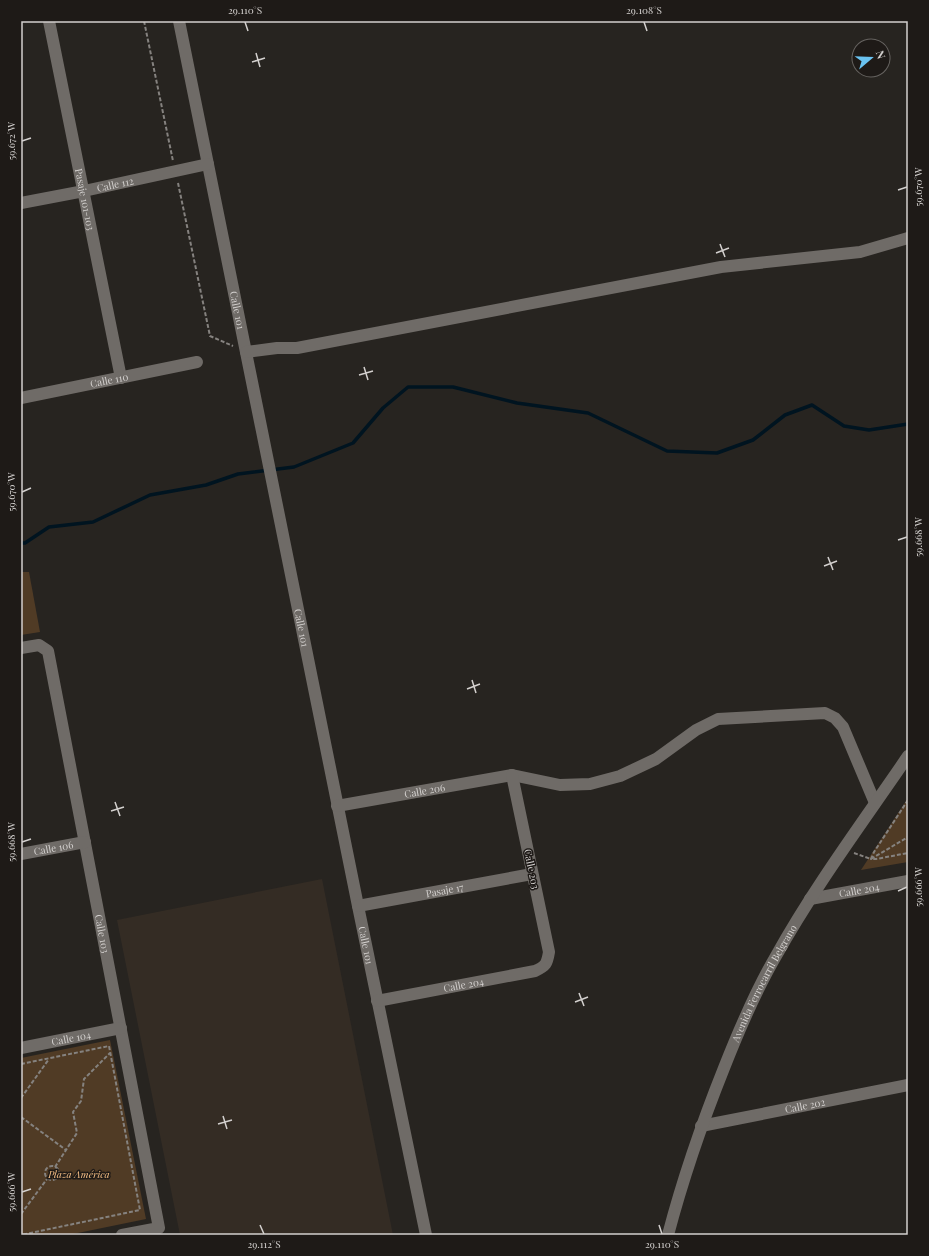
<svg xmlns="http://www.w3.org/2000/svg" width="929" height="1256" viewBox="0 0 929 1256" font-family="'Playfair Display',serif">
<rect width="100%" height="100%" fill="#272420"/>
<!-- built -->
<polygon fill="#342c24" points="322,879 393,1235 180,1235 117,920"/>
<!-- green -->
<g fill="#503b25">
<polygon points="21,572 29,572 40,632 21,635"/>
<polygon points="908,798 908,862 861,870"/>
<polygon points="110,1040 146,1219 68,1235 21,1235 21,1058"/>
</g>
<g fill="none" stroke-linecap="round" stroke-linejoin="round">
<!-- stream -->
<polyline stroke="#001420" stroke-width="3.5" points="21,543 25,543 49,527 93,522 150,495 206,485 238,474 294,467 353,443 383,408 408,387 453,387 517,403 588,413 667,451 717,453 753,440 785,415 812,405 844,426 869,430 908,424"/>
<!-- path -->
<g stroke="#85827f" stroke-width="2" stroke-dasharray="4 2" stroke-linecap="butt">
<polyline points="144,21 173,161"/>
<polyline points="178,183 210,336 233,346"/>
<polyline points="908,800 874,852 871,859 876,859 908,853"/>
<polyline points="854,853 871,859 908,837"/>
<polyline points="21,1064 109,1046 140,1210 21,1235"/>
<polyline points="21,1098 49,1059"/>
<polyline points="21,1117 66,1150"/>
<circle cx="52" cy="1173" r="7"/>
<polyline points="55,1167 77,1133 73,1112 81,1101 84,1079 110,1053"/>
<polyline points="21,1214 47,1179"/>
</g>
<!-- minor -->
<g stroke="#6f6b67" stroke-width="12">
<path id="s1" d="M49,21L121,378"/>
<path id="s2" d="M179,21L358,906L426,1235"/>
<path id="s3" d="M21,203L84,191L208,164"/>
<polyline points="246,352 277,348 297,348 721,267 860,252 908,238"/>
<path id="s4" d="M21,398L197,362"/>
<path id="s5" d="M21,648L39,645L48,651L159,1228L122,1235"/>
<path id="s6" d="M337,806L512,775L560,785L590,784L620,776L656,759L696,730L718,719L825,713L835,718L843,727L875,803"/>
<path id="s7" d="M21,854L85,842"/>
<path id="s8" d="M810,899L908,881"/>
<path id="s9" d="M358,906L532,874"/>
<path id="s10" d="M377,1001L535,971C546,966 547,964 549,952L512,775"/>
<path id="s11" d="M21,1048L121,1028"/>
<path id="s12" d="M701,1126L908,1085"/>
<path id="s13" d="M668,1235C683,1178 702,1123 724,1068C739,1030 755,992 776,956C815,886 863,822 908,756"/>
</g>
</g>
<!-- ticks -->
<path fill="none" stroke="#d3d0ce" stroke-width="1.5" d="M245,22L248,31M644,22L647,31M256,53L260,67M252,62L265,58M22,141L31,138M898,190L907,187M720,244L725,257M716,253L729,248M364,367L368,380M359,375L373,371M22,492L31,488M898,540L907,537M828,557L833,570M824,566L837,561M472,680L476,693M467,689L480,684M115,802L120,816M111,811L124,807M22,842L31,839M898,891L907,887M579,993L584,1006M575,1002L588,997M223,1116L227,1129M218,1124L232,1120M22,1192L31,1189M260,1225L264,1234M659,1225L662,1234"/>
<g text-anchor="middle" stroke-width="3" stroke-linejoin="round" paint-order="stroke">
<!-- street labels -->
<g font-size="10" fill="#d3d0ce" stroke="#1e1a17">
<text dy="4" stroke="none"><textPath href="#s3" startOffset="96">Calle 112</textPath></text>
<text dy="4" stroke="none"><textPath href="#s1" startOffset="182">Pasaje 101-103</textPath></text>
<text dy="4" stroke="none"><textPath href="#s2" startOffset="295">Calle 101</textPath></text>
<text dy="4" stroke="none"><textPath href="#s4" startOffset="90">Calle 110</textPath></text>
<text dy="4" stroke="none"><textPath href="#s2" startOffset="619">Calle 101</textPath></text>
<text dy="4" stroke="none"><textPath href="#s6" startOffset="89">Calle 206</textPath></text>
<text dy="4" stroke="none"><textPath href="#s7" startOffset="33">Calle 106</textPath></text>
<text transform="translate(532 869) rotate(78)" y="4">Calle 203</text>
<text dy="4" stroke="none"><textPath href="#s9" startOffset="88">Pasaje 17</textPath></text>
<text dy="4" stroke="none"><textPath href="#s8" startOffset="50">Calle 204</textPath></text>
<text dy="4" stroke="none"><textPath href="#s5" startOffset="317">Calle 103</textPath></text>
<text dy="4" stroke="none"><textPath href="#s2" startOffset="943">Calle 101</textPath></text>
<text dy="4" stroke="none"><textPath href="#s13" startOffset="270">Avenida Ferrocarril Belgrano</textPath></text>
<text dy="4" stroke="none"><textPath href="#s10" startOffset="88">Calle 204</textPath></text>
<text dy="4" stroke="none"><textPath href="#s11" startOffset="51">Calle 104</textPath></text>
<text dy="4" stroke="none"><textPath href="#s12" startOffset="106">Calle 202</textPath></text>
</g>
<!-- park labels -->
<g font-size="10" font-style="italic" fill="#f5be84" stroke="#1e1a17">
<text x="79" y="1178">Plaza América</text>
</g>
</g>
<!-- border -->
<rect width="929" height="1256" fill="none" stroke="#1e1a17" stroke-width="44"/>
<!-- north arrow -->
<g transform="translate(871 58) rotate(71)"><circle r="19" fill="#1e1a17" stroke="#666360"/>
<path d="M0-3L7 15L0 10L-7 15Z" fill="#6ac3f1"/>
<text y="-6" font-size="11" font-weight="bold" text-anchor="middle" fill="#d3d0ce">N</text>
</g>
<rect x="22" y="22" width="885" height="1212" fill="none" stroke="#d3d0ce" stroke-width="1.5"/>
<g font-size="10" text-anchor="middle" fill="#d3d0ce">
<text x="245" y="14">29.110°S</text>
<text x="644" y="14">29.108°S</text>
<text transform="translate(11 141) rotate(-90)" y="4">59.672°W</text>
<text transform="translate(918 187) rotate(-90)" y="4">59.670°W</text>
<text transform="translate(11 492) rotate(-90)" y="4">59.670°W</text>
<text transform="translate(918 537) rotate(-90)" y="4">59.668°W</text>
<text transform="translate(11 842) rotate(-90)" y="4">59.668°W</text>
<text transform="translate(918 887) rotate(-90)" y="4">59.666°W</text>
<text transform="translate(11 1192) rotate(-90)" y="4">59.666°W</text>
<text x="264" y="1248">29.112°S</text>
<text x="662" y="1248">29.110°S</text>
</g>
</svg>
